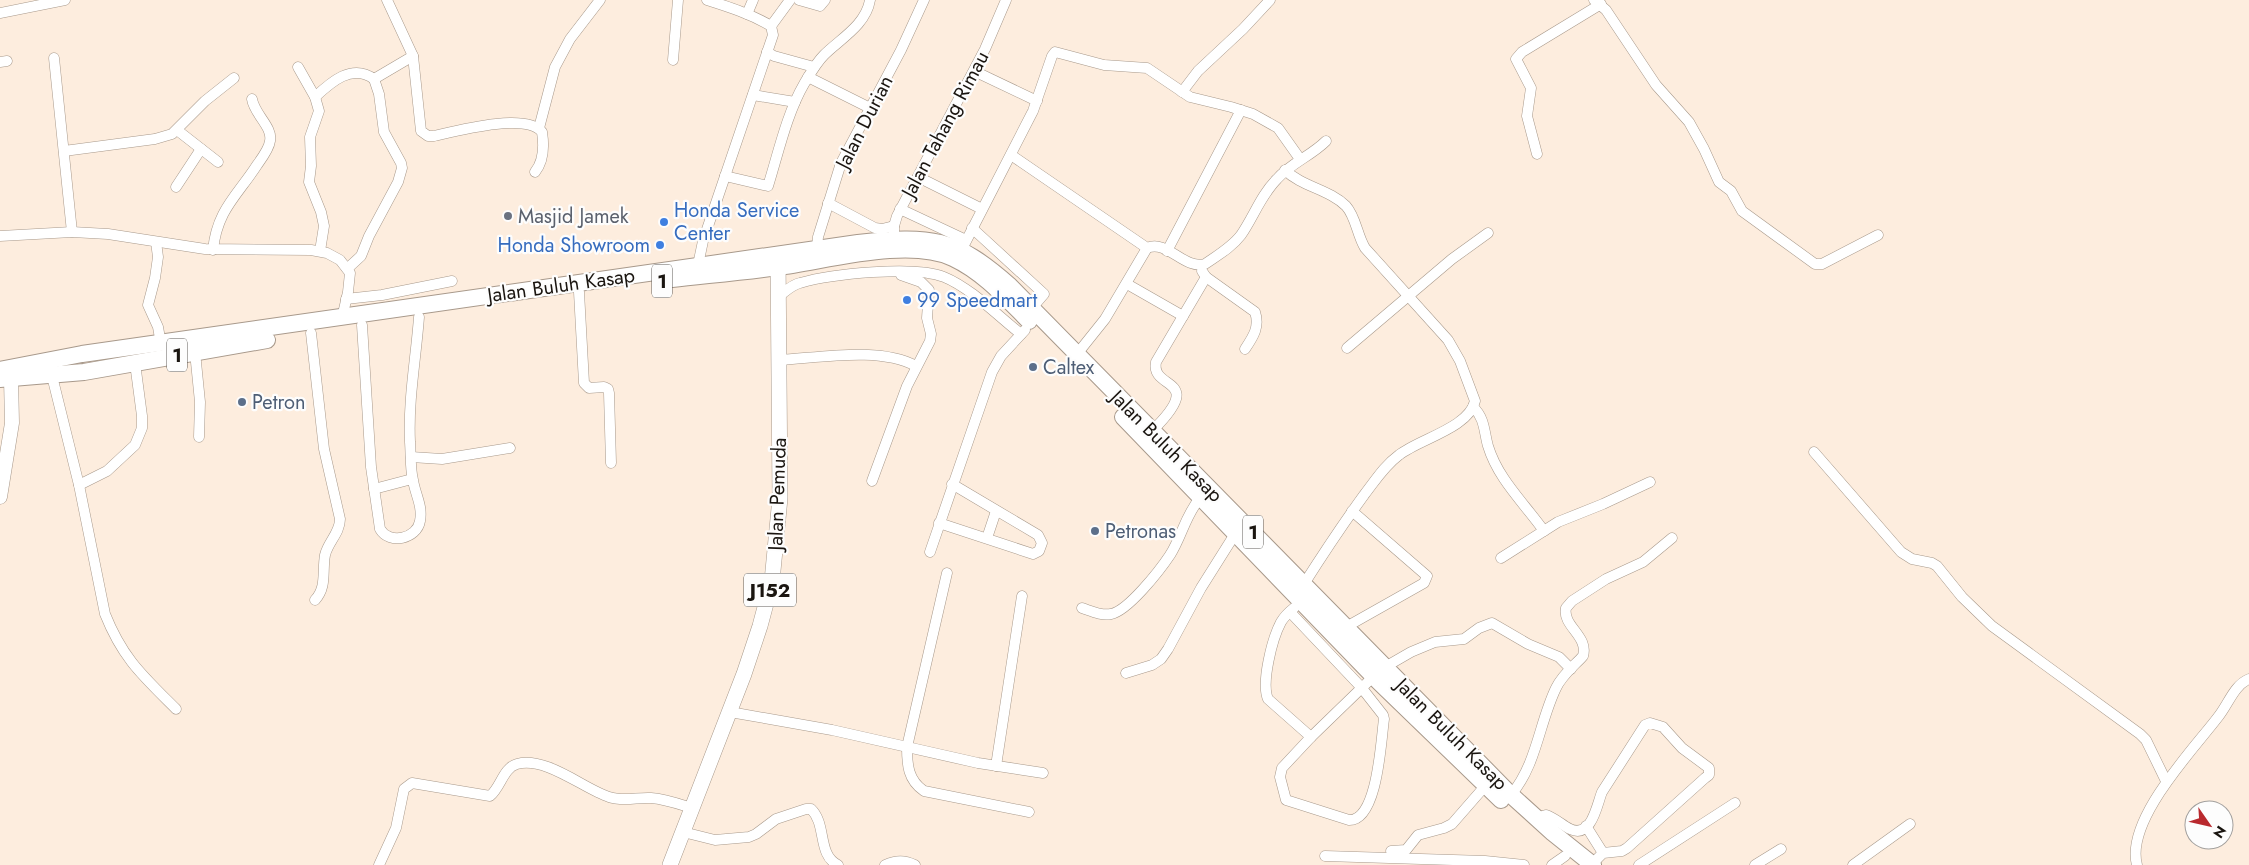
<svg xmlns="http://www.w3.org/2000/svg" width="2249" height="865" viewBox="0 0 2249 865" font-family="Jost,sans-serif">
<rect width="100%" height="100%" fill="#fdedde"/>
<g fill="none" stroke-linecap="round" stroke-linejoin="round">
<!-- minor casing -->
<g stroke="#a8998b" stroke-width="11">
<g id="minor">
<path d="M387,0L413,56L421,131L428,136H434C456,131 526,112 542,132C544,145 544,161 535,172"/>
<polyline points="799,0 820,6 825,0"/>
<polyline points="1594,0 1606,10 1656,85 1689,122 1704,149 1719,182 1731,191 1742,211 1815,264 1822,264 1878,235"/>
<polyline points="0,13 65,0"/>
<polyline points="747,14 753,0"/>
<polyline points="771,26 790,0"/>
<polyline points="767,52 774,56 814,67"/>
<polyline points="54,58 72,232"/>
<polyline points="673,60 678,0"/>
<polyline points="0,62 7,61"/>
<polyline points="298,67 315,97 319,111 310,137 311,166 309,182 321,212 324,226 320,251"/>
<polyline points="974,71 1037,101"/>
<polyline points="808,77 870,108"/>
<polyline points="374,79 413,56"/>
<polyline points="1182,92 1198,71 1243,29 1270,0"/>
<polyline points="753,95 795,102"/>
<path d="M315,97C331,82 352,63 374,79L379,94L384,132L401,163L402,168L398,182L369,236L361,256L348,268"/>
<polyline points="539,128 555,67 570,39 600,0"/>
<polyline points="177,130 218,162"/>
<polyline points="64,151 155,139 172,134 205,101 234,78"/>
<polyline points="1537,154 1527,116 1531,88 1516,59 1522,52 1601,4"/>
<path d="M1011,155L1147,248C1167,239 1184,270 1205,264C1218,255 1232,247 1241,235C1254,216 1261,195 1277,179C1291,163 1311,156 1326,141"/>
<path d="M1285,170C1302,187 1329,189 1346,206C1356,217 1357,235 1365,248L1448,340L1460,361L1475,401C1469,428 1419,439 1399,455C1384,466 1375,481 1364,495C1343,524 1323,554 1304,584"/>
<path d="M725,176L768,186C778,154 787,113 804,84C810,74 816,63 824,55C840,39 866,25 870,0"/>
<polyline points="918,177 982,209"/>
<polyline points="176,187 201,149"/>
<polyline points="828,203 875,228 882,229 894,226"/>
<polyline points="900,209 966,240"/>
<polyline points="972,228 1044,294 1032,308"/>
<polyline points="0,236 72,232 108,234 205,249 311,250 327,253 340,260 350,273 348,292 342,318"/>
<polyline points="156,242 158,257 155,278 148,305 158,327 161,344"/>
<polyline points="894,244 894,226 897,216 985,49 1006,0"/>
<polyline points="817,248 818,237 841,163 901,50 924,0"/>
<polyline points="962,249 1033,111 1052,56 1055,52 1104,65 1147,68 1190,97 1231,107 1253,114 1278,128 1300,159"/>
<path d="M213,250C217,210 237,196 257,165C262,158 269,149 270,141C273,127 254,114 252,99"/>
<polyline points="1167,251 1241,110"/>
<path d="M698,265L703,241L773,35L771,26C751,14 729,7 707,0"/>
<path d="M1202,271L1206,277L1255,312C1260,327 1253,337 1245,349"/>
<polyline points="1127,284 1183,316"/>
<polyline points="579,292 584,383 589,388 604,387 608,389 609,393 611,463"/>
<path d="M778,297C785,292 791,285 800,283C831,274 915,265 944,277C971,288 998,316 1021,334"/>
<polyline points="346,299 382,295 452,281"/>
<path d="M362,325L371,467L380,529C389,545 417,539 420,521C423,506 415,494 413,480C410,468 411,454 410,442C408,400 416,358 419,317"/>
<path d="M311,333L324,449L340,519C340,533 328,542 325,555C322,572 327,587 315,600"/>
<polyline points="1347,348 1452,259 1488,233"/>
<polyline points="195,352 200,402 199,437"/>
<polyline points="1077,354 1105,319 1147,248"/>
<path d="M778,360C819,358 879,346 916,366"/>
<path d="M52,376L79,485L105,614C123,659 143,676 176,709"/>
<path d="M1473,407C1485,418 1484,432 1488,446C1498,479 1524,503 1544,531"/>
<path d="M1152,431C1208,376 1150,391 1156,362L1206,277"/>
<polyline points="1814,452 1901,552 1912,559 1932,563 1937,566 1962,597 1992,626 2140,734 2146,740 2166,781"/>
<polyline points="411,457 442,459 510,448"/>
<polyline points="872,481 907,386 930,341 931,334 927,318 929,290 921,282 901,275"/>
<polyline points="79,485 107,471 135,445 142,428 142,416 135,363"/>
<polyline points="374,489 412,479"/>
<polyline points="939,523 1033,554 1039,551 1042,543 1038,535 952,484"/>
<polyline points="987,538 996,511"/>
<polyline points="930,552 992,372 1001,356 1025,330"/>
<polyline points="1501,558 1558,522 1603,504 1650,482"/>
<path d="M947,573L907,747C907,765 908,780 924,791L1029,812"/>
<path d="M1082,608C1091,611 1101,616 1111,614C1128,611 1160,570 1170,555C1182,536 1185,516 1200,498"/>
<path d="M1294,608C1289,612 1284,617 1281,622C1272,639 1261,683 1268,699L1311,737"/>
<path d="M1290,612L1361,687L1383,715L1384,719C1381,739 1378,821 1349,820L1286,800L1280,777L1282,768L1311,737L1374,676"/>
<polyline points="1346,627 1424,583 1427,576 1352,511"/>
<polyline points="1385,667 1411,652 1435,642 1464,639 1479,628 1492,623 1528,644 1559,657 1571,669"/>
<polyline points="1126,673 1152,665 1161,659 1168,649 1201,588 1235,534"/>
<polyline points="730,712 832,730 978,763 1043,773"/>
<polyline points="996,766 1022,596"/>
<path d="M1511,795C1537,764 1539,723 1556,688C1562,675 1574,666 1583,656C1589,636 1562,626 1566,608L1572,601L1606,579L1643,562L1672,538"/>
<path d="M1536,818L1546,815C1555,818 1562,825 1570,829C1592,839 1597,804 1602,792L1645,725L1650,723L1663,727L1682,748L1709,768V775L1705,778L1627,848L1622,851L1603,853L1592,864"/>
<polyline points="1586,826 1603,853"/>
<path d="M683,832L715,840L749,837L756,834L776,819L806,809H811C827,824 817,855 838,865"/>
<polyline points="1391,851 1406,850 1418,835 1444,828 1452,824 1486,785"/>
<polyline points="1325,856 1485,861 1524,865"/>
<path d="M379,865L396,828L404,789L412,783L490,796C501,787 503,768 517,764C546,756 584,789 609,797C623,802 638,797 651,798C665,799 679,804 692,808"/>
<path d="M885,865C897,860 904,860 915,865"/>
<polyline points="1552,865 1565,856"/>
<polyline points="1639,865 1735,803"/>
<polyline points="1755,865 1781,849"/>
<polyline points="1853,865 1910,824"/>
<path d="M2137,865C2125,820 2193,750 2218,717C2228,705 2234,685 2249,679"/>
</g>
</g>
<!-- secondary casing -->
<g stroke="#a8998b" stroke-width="15">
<polyline id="secondary" points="0,497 12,423 11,378"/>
</g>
<!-- primary casing -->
<g stroke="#a8998b" stroke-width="16">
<polyline id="primary" points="670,865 744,674 760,626 772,581 780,498 778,256"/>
</g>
<!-- trunk casing -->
<g stroke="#a8998b" stroke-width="18">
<g id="trunk">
<path d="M672,279C707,275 743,272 778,267C826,261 908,237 953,258C983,272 1006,298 1029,321"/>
<path d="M0,370L82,354L858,243C930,235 955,237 1010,286L1511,795L1553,833L1593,865"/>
<polyline points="0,379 84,372 267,340"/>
<polyline points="1123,417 1378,681 1501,800"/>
</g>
</g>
<!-- minor -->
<use href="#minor" stroke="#fff" stroke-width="10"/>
<!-- secondary -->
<use href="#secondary" stroke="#fff" stroke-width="14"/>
<!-- primary -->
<use href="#primary" stroke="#fff" stroke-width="15"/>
<!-- trunk -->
<use href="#trunk" stroke="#fff" stroke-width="16"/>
</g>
<!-- markers -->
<circle fill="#6b7280" stroke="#fdfdfd" stroke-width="2" cx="508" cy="216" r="5"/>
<g fill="#3f7fe0" stroke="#fdfdfd" stroke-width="2">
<circle cx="664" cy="222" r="5"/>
<circle cx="660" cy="245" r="5"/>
<circle cx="907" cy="300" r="5"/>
</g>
<g fill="#5c6f8a" stroke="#fdfdfd" stroke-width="2">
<circle cx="1033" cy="367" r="5"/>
<circle cx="242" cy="402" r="5"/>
<circle cx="1095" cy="531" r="5"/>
</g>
<g text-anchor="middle" stroke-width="4.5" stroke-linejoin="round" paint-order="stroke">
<!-- shield labels -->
<g fill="#fdfdfd" stroke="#5e5b57" stroke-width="1">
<rect x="652" y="264.5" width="20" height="33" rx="4"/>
<rect x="167" y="338.5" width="20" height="33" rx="4"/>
<rect x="1243" y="515.5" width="20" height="33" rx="4"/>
<rect x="744" y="573.5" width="52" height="33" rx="4"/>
</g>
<g font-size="19" font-weight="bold" fill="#1a1510">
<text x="662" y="288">1</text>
<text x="177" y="362">1</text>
<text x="1253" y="539">1</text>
<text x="770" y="597">J152</text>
</g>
<!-- street labels -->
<g font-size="20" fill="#1a1510" stroke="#fdfdfd">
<text transform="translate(864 122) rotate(-63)" y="7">Jalan Durian</text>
<text transform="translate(945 124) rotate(-62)" y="7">Jalan Tahang Rimau</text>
<text transform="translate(561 285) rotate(-8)" y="7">Jalan Buluh Kasap</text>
<text transform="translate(1167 446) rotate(45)" y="7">Jalan Buluh Kasap</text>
<text transform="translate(777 494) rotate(-88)" y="7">Jalan Pemuda</text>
<text transform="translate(1452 734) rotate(45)" y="7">Jalan Buluh Kasap</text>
</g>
<!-- shop labels -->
<g font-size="20" fill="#366cbe" stroke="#fdfdfd" text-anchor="start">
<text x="674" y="217">Honda Service<tspan x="674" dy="23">Center</tspan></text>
<text x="650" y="252" text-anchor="end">Honda Showroom</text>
<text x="917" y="307">99 Speedmart</text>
</g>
<!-- worship labels -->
<g font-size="20" fill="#5b616d" stroke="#fdfdfd" text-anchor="start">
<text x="518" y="223">Masjid Jamek</text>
</g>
<!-- service labels -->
<g font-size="20" fill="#4e5e75" stroke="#fdfdfd" text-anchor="start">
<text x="1043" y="374">Caltex</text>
<text x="252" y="409">Petron</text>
<text x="1105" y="538">Petronas</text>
</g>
</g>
<!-- north arrow -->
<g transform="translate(2209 825) rotate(124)"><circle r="24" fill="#fdfdfd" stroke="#a2a09e"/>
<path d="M0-4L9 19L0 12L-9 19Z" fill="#b9292e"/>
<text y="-8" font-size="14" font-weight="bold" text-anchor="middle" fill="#1a1510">N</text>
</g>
</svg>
